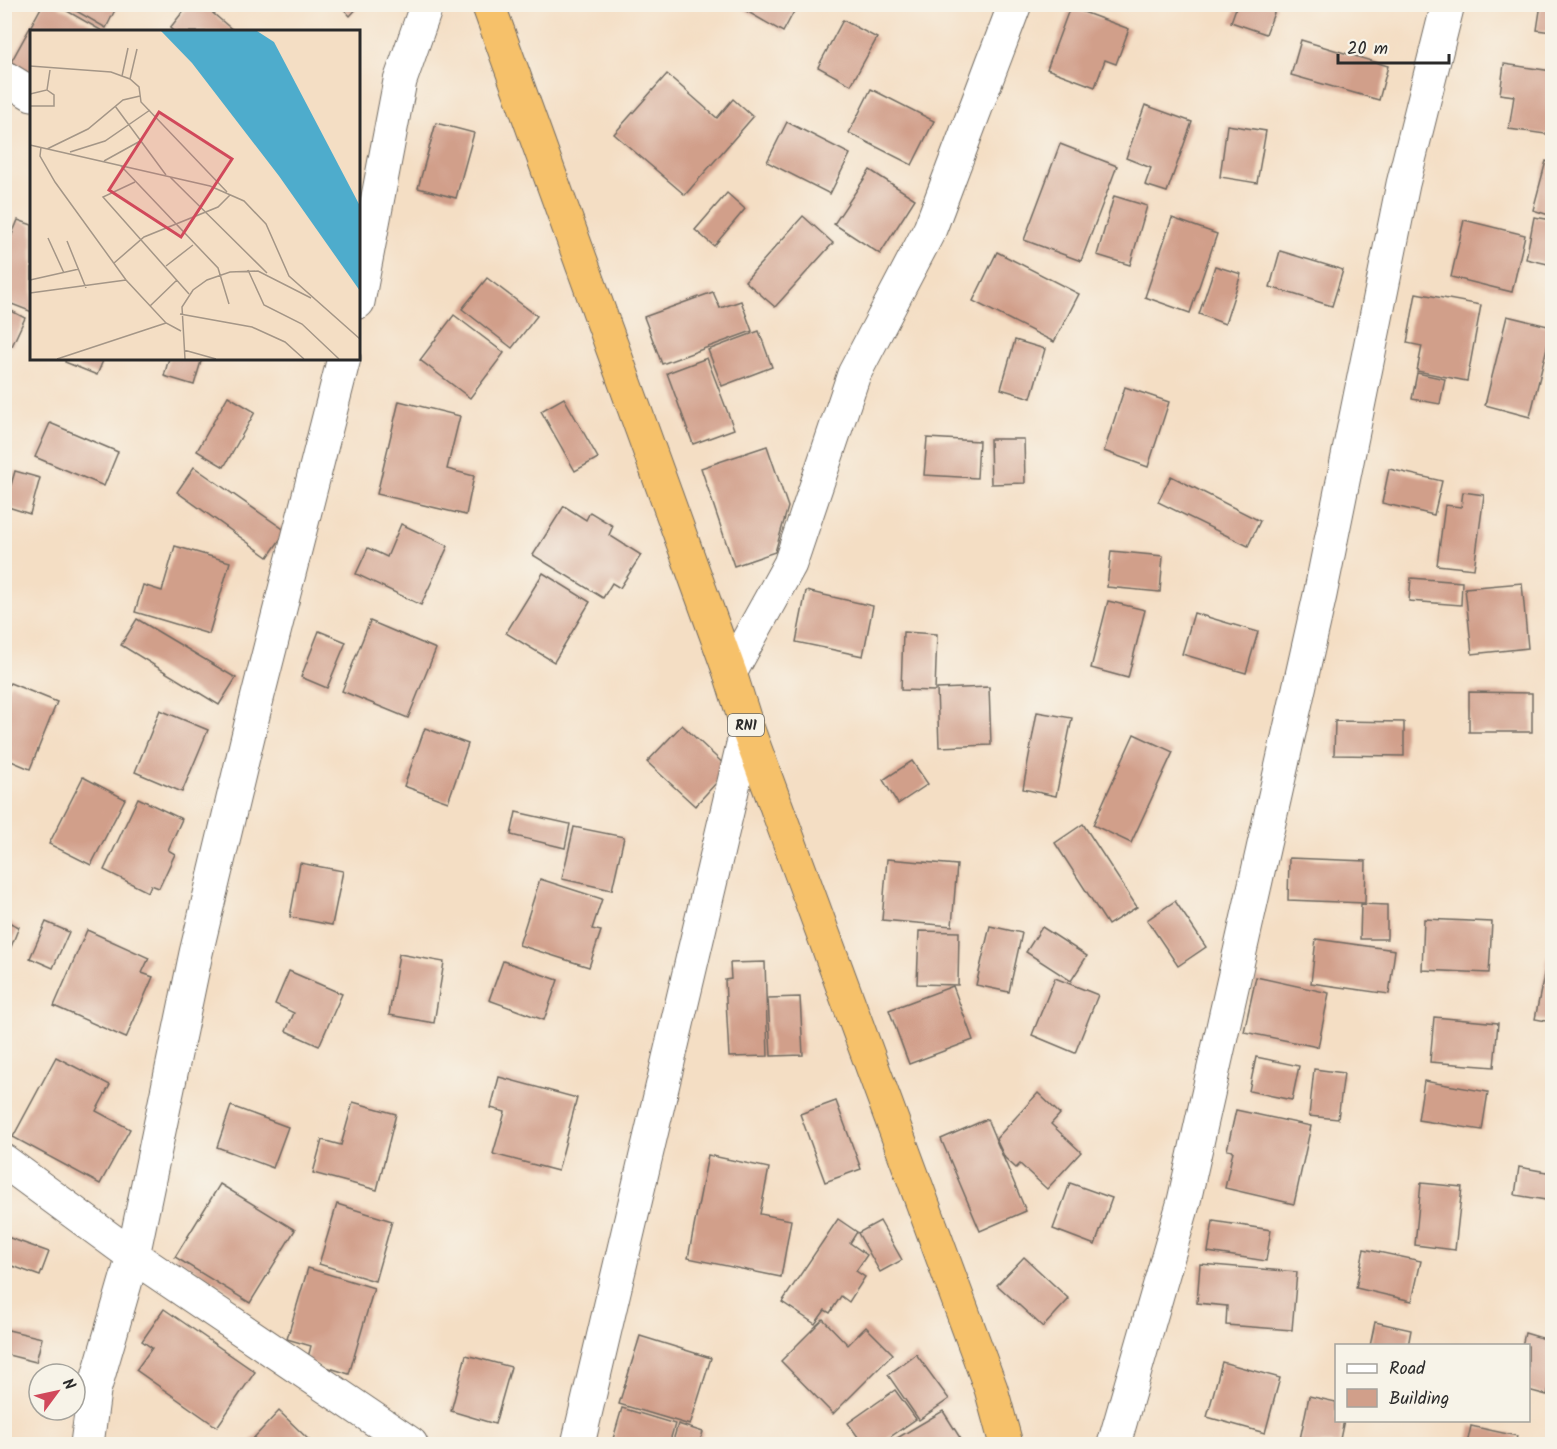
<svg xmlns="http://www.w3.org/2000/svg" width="1557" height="1449" viewBox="0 0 1557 1449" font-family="Kalam,sans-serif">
<rect width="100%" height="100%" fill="#f7f3e8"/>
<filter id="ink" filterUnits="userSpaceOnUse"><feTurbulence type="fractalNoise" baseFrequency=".0167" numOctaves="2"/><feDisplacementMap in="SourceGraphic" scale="12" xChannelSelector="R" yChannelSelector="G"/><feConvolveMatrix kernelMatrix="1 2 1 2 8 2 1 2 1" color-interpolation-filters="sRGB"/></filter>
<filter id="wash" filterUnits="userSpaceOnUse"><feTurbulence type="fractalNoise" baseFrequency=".008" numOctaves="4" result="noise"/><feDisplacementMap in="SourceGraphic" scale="24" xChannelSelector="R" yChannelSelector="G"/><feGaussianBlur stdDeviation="1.35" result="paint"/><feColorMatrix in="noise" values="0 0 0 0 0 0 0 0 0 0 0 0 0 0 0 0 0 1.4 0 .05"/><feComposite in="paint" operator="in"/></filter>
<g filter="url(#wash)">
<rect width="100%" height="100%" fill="#f4dec4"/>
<g id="blocks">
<!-- building -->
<g fill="#d19f8a">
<polygon points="43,4 55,4 104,32 32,32 32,76 10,64"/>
<polygon points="64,4 118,4 106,28"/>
<polygon points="189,4 202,4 235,32 174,32 170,28"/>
<polygon points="339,4 361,4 350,16"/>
<polygon points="734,4 798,4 783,32"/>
<polygon points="1541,4 1552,4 1552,32 1537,30"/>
<polygon points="1237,5 1277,5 1266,34 1231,22"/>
<polygon points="1070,7 1129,29 1116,64 1105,60 1095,87 1047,69"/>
<polygon points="843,20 877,38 851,85 818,67"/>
<polygon points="1301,40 1388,66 1379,100 1291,75"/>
<polygon points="1504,64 1552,71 1552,135 1509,129 1514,96 1500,94"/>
<polygon points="667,74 717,118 733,99 753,117 685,195 614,134"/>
<polygon points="871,89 934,121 912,165 849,133"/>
<polygon points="1145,105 1192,122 1167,192 1145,185 1151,168 1126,158"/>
<polygon points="787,122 850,154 830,194 767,162"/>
<polygon points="436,123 474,133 456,198 418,188"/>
<polygon points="1227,125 1266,131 1257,183 1220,177"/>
<polygon points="1060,144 1117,166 1081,261 1024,240"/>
<polygon points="1546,161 1552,163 1552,216 1533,210"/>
<polygon points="870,170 915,199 880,254 834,224"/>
<polygon points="727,193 745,209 714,246 695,230"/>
<polygon points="1114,196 1147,206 1130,265 1097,255"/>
<polygon points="803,216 833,243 775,307 745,281"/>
<polygon points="1534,217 1552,220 1552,265 1526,259"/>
<polygon points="1172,218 1217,234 1190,313 1145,297"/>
<polygon points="18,220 32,225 32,312 4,301 4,254"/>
<polygon points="1464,220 1525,235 1512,292 1451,277"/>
<polygon points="1280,251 1343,270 1332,306 1270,287"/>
<polygon points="997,252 1079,294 1054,342 973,301"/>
<polygon points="1215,266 1241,274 1225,324 1199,314"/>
<polygon points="487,278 537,316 512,348 462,309"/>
<polygon points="713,292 720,308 741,301 752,331 662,364 644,317"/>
<polygon points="1416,293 1481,305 1467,381 1417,371 1422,346 1407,343"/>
<polygon points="4,307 25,318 12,346 4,342"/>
<polygon points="454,315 504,353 470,398 420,360"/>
<polygon points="1507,316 1552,327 1530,417 1485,405"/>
<polygon points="759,331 772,367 722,386 708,350"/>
<polygon points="1015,340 1045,349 1031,398 1001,389"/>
<polygon points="66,358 104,358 97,375 65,362"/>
<polygon points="169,358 202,358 194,385 164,376"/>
<polygon points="707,358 734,429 693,444 667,373"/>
<polygon points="1417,373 1445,379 1440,404 1412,399"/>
<polygon points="1125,387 1169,402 1148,467 1104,451"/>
<polygon points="228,396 255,412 224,467 197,451"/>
<polygon points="564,398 598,458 575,471 541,411"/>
<polygon points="399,401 460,416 447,469 474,476 466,515 377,494"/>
<polygon points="50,423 118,452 104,486 35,457"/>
<polygon points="927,438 979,441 977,478 924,475"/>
<polygon points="990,439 1024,439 1025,483 991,484"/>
<polygon points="767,446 788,507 775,552 734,566 701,468"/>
<polygon points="194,467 286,531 268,557 177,492"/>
<polygon points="1389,469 1442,481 1434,515 1382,503"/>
<polygon points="15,471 40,478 30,514 5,506"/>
<polygon points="1171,476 1260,521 1248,546 1158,502"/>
<polygon points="1463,492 1484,495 1474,569 1437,565 1445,505 1461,507"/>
<polygon points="564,506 586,520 590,512 613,526 609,535 641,555 620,588 612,583 603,598 533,555"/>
<polygon points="401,524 448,546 421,605 356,574 368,548 387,557"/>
<polygon points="175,546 230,562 209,634 135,612 143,585 162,591"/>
<polygon points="1111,551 1163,556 1160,592 1107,587"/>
<polygon points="543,573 590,602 554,662 506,633"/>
<polygon points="1411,578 1462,582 1461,605 1409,601"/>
<polygon points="1522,583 1528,648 1472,654 1465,588"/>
<polygon points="806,591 873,606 863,656 796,642"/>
<polygon points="1108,601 1145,610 1128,678 1091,668"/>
<polygon points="1194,613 1258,632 1246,673 1182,654"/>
<polygon points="137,619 236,678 219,705 121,645"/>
<polygon points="370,621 436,649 408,718 342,691"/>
<polygon points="319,631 346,642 327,688 301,677"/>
<polygon points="903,632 937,634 935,691 901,690"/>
<polygon points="10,683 57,702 30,769 4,758 4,695"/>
<polygon points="989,687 991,745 939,747 937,689"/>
<polygon points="1469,692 1532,693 1532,732 1469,732"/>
<polygon points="160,710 208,730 182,792 135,772"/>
<polygon points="1037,712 1072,718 1056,796 1023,789"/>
<polygon points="1335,721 1404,722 1404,756 1334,755"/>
<polygon points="682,725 729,769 695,806 647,762"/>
<polygon points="425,728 468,744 448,802 404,786"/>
<polygon points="1134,734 1173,752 1131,843 1093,825"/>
<polygon points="912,761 928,784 898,804 883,780"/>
<polygon points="83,777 125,799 91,865 49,844"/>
<polygon points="138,798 182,819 168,850 175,854 159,888 151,885 148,892 104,870"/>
<polygon points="516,812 570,824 565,848 511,835"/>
<polygon points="1083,824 1137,907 1108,925 1055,843"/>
<polygon points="574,827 624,837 612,890 562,879"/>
<polygon points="1289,858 1366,861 1365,903 1288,900"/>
<polygon points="887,859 957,865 952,926 882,920"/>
<polygon points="300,863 343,871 332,925 290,917"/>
<polygon points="540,879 602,899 592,929 601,931 589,967 519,945"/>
<polygon points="1175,901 1206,947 1178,966 1147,920"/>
<polygon points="1361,904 1387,905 1387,939 1360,939"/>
<polygon points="1424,919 1492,922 1489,973 1422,970"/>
<polygon points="4,920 19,927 5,962 4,962"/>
<polygon points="46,922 69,932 53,968 30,958"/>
<polygon points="990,926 1022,933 1009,992 976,985"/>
<polygon points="1042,927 1087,956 1071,981 1026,952"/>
<polygon points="87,930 149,958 142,973 153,977 126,1038 54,1006"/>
<polygon points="919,931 959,932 958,985 917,984"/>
<polygon points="1316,939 1395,950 1389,994 1311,983"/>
<polygon points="1550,945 1552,946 1552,1022 1535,1019"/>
<polygon points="399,954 444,962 434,1023 389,1015"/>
<polygon points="503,961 558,980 544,1020 489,1000"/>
<polygon points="765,962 768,1056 729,1057 725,980 731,979 730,963"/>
<polygon points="289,971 342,994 319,1046 286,1031 294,1013 275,1004"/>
<polygon points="1256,977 1329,993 1318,1047 1244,1032"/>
<polygon points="1055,978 1098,995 1075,1053 1032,1035"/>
<polygon points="953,986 973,1040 909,1064 889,1010"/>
<polygon points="800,997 803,1055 771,1056 768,998"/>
<polygon points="1434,1017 1498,1023 1494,1067 1430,1062"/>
<polygon points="56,1057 110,1085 96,1111 130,1129 100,1184 13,1137"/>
<polygon points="1256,1057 1299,1066 1292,1100 1249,1091"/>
<polygon points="1314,1069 1344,1073 1338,1119 1309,1116"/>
<polygon points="499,1077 577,1098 558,1171 493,1154 505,1112 491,1108"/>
<polygon points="1424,1081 1488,1092 1482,1130 1418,1120"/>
<polygon points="1038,1093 1060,1114 1051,1124 1081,1152 1047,1189 1020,1164 1016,1168 1005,1158 996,1139"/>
<polygon points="836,1101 861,1169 825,1182 800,1114"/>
<polygon points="353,1102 396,1114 377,1190 313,1173 322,1140 341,1145"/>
<polygon points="231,1106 288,1127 273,1168 217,1147"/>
<polygon points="1236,1110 1311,1126 1294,1204 1225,1188 1233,1151 1227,1150"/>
<polygon points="987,1119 1026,1211 980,1231 941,1139"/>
<polygon points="708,1155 769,1168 760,1214 791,1220 781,1277 688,1258"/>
<polygon points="1519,1167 1552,1173 1552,1201 1515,1195"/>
<polygon points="1070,1183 1112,1198 1095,1245 1053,1229"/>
<polygon points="1421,1183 1462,1187 1455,1250 1415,1245"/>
<polygon points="220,1184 295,1230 250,1303 175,1257"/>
<polygon points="337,1204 392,1221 375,1281 319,1264"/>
<polygon points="838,1219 857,1232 850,1243 867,1255 856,1271 865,1277 849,1302 841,1296 830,1313 825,1310 815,1324 782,1302"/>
<polygon points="880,1221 902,1260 880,1272 858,1233"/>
<polygon points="1213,1221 1271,1230 1266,1261 1208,1252"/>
<polygon points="7,1237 49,1252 40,1276 4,1263 4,1244"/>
<polygon points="1364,1249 1421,1261 1412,1301 1356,1288"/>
<polygon points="1024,1257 1069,1299 1043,1327 997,1285"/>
<polygon points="1200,1264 1297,1272 1292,1330 1226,1325 1227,1306 1197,1303"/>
<polygon points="308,1268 374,1288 349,1374 307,1361 311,1346 287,1339"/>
<polygon points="164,1309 255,1372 217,1427 136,1370 152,1348 142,1341"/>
<polygon points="823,1319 848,1345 866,1327 893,1354 833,1414 781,1361"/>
<polygon points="1375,1322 1411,1330 1408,1346 1370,1346"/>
<polygon points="4,1329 42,1338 36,1362 4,1354"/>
<polygon points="1525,1333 1552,1341 1552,1376 1547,1395 1528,1390 1528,1346 1522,1346"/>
<polygon points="640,1336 711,1358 690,1425 619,1404"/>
<polygon points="916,1354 949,1399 919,1420 888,1375"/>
<polygon points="466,1355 511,1367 495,1424 451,1411"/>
<polygon points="1222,1362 1280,1378 1265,1433 1207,1417"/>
<polygon points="895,1390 916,1419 880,1444 863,1444 848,1423"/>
<polygon points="1309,1396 1336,1402 1336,1420 1344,1420 1339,1444 1299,1444"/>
<polygon points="622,1408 675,1424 669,1444 632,1444 613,1439"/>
<polygon points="279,1411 310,1441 307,1444 248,1444"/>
<polygon points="943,1411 964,1444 887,1444"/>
<polygon points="678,1424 703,1432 699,1444 672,1444"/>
<polygon points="1471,1426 1517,1436 1515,1444 1467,1444"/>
</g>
</g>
</g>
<g filter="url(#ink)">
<use href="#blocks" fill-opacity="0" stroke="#716a61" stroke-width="1.5"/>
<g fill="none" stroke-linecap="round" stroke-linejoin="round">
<!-- minor casing -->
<g stroke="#716a61" stroke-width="35">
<g id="minor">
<polyline points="4,77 32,94"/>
<polyline points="358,302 400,81 427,4"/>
<polyline points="730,673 790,564 854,374 930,229 1015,4"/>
<polyline points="4,1161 133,1256 411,1444"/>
<polyline points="87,1444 94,1391 133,1256 196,953 256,703 344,358"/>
<polyline points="578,1444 747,727"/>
<polyline points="1114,1444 1184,1201 1320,595 1403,184 1448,4"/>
</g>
</g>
<!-- highway casing -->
<g stroke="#716a61" stroke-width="35">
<polyline id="highway" points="488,4 730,673 747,727 991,1389 1006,1444"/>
</g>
<!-- minor -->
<use href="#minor" stroke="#fff" stroke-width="33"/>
<!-- highway -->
<use href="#highway" stroke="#f6c16b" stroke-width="33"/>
</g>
</g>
<g text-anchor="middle" stroke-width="4.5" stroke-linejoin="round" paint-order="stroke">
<!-- shield labels -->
<rect fill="#f7f3e8" stroke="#686764" stroke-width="1.5" x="728" y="714" width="36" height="22" rx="4.5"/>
<g font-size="14" font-weight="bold" fill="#2b2b2b">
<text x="746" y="730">RN1</text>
</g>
</g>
<!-- overview -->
<g transform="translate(30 30)">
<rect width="330" height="330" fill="#f4dec4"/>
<path d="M131,1H227L244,12L330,176V261L249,146L162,33Z" fill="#4eaccc"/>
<path fill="none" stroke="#a49687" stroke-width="1.5" d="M0,36L81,42L100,49L109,57L111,72L197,162M92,46L98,18M100,49L107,19M0,64L17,60L20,40M0,76H24V65L17,60M85,76L136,145M0,115L180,156L214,171L236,194L259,246L330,309M11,117L10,126L25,152L96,250L136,293L151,301M17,119L58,99L93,70L110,66M40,122L75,111L120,80M74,131L112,110M91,136L188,238L199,274M140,147L237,243M105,152L73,167L159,264M18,208L34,243M37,211L56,258M84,233L114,207L188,177L200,165M136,236L163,215M218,240L234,275L272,294L309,329M0,250L49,239M0,263L96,250M120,276L147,250M150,284L222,297L255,312L274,329M154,320L186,329M27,329L136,293M155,329L152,277L163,260L177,250L200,242L228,241L281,268"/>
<path fill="#d1495b" fill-opacity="0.15" stroke="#d1495b" stroke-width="3" d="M129,82L202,129L151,207L79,160Z"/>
<rect width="330" height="330" fill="none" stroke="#2b2b2b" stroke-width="3"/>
</g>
<!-- margin -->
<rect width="1557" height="1449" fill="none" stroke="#f7f3e8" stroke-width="24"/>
<!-- legend -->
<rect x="1335" y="1344" width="195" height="78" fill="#f7f3e8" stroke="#a5a39c" stroke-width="1.5"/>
<rect x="1347" y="1364" width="30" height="9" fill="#ffffff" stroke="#a5a39c" stroke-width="1.5"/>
<text x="1389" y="1374" font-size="18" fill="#2b2b2b">Road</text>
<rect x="1347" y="1389" width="30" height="18" fill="#d19f8a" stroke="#a5a39c" stroke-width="1.5"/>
<text x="1389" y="1404" font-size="18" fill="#2b2b2b">Building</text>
<!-- north arrow -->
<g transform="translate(57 1392) rotate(57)"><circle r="28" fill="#f7f3e8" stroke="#a5a39c" stroke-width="1.5"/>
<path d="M0-4.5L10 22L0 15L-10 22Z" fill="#d1495b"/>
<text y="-9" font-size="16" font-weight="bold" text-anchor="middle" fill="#2b2b2b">N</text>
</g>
<!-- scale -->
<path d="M1338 54v9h111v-9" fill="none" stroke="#2b2b2b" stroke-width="3"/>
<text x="1347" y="54" font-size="18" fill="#2b2b2b" stroke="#f7f3e8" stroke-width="4.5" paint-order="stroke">20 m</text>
</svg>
